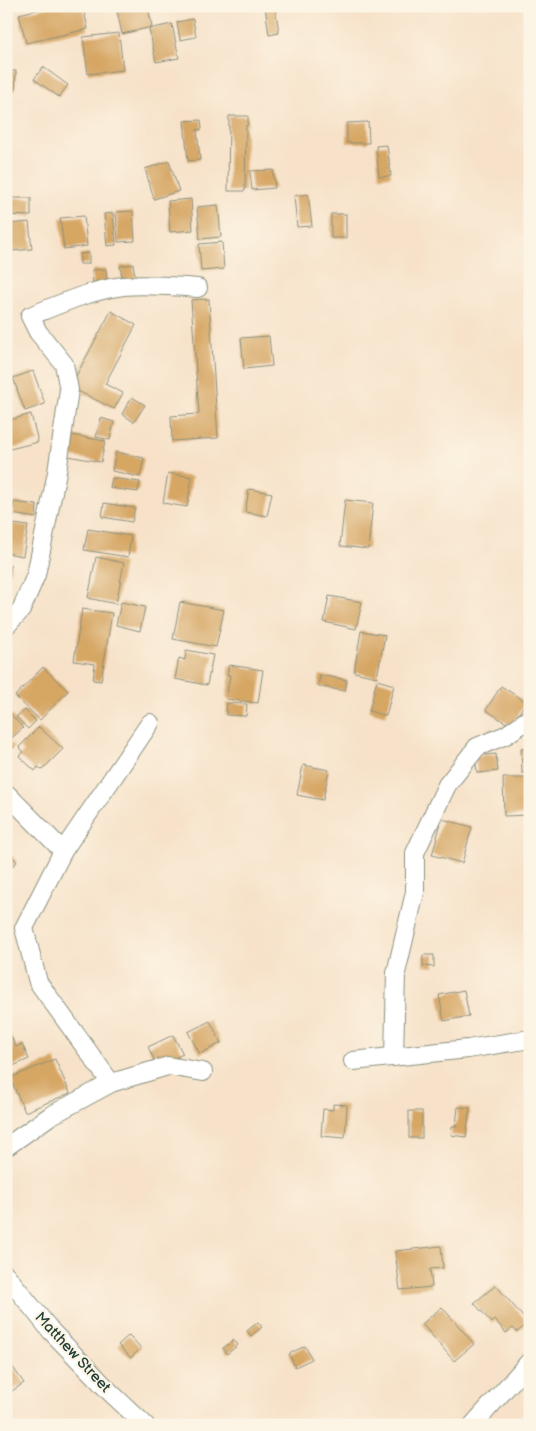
<svg xmlns="http://www.w3.org/2000/svg" width="536" height="1431" viewBox="0 0 536 1431" font-family="'Balsamiq Sans',sans-serif">
<rect width="100%" height="100%" fill="#fcf5e5"/>
<filter id="ink" filterUnits="userSpaceOnUse"><feTurbulence type="fractalNoise" baseFrequency=".02" numOctaves="2"/><feDisplacementMap in="SourceGraphic" scale="10" xChannelSelector="R" yChannelSelector="G"/><feConvolveMatrix kernelMatrix="1 2 1 2 8 2 1 2 1" color-interpolation-filters="sRGB"/></filter>
<filter id="wash" filterUnits="userSpaceOnUse"><feTurbulence type="fractalNoise" baseFrequency=".0096" numOctaves="4" result="noise"/><feDisplacementMap in="SourceGraphic" scale="20" xChannelSelector="R" yChannelSelector="G"/><feGaussianBlur stdDeviation="1.12" result="paint"/><feColorMatrix in="noise" values="0 0 0 0 0 0 0 0 0 0 0 0 0 0 0 0 0 1.4 0 .05"/><feComposite in="paint" operator="in"/></filter>
<g filter="url(#wash)">
<rect width="100%" height="100%" fill="#f7e2c9"/>
<g id="blocks">
<!-- building -->
<g fill="#d6a664">
<polygon points="53,6 83,6 88,29 26,43 19,14"/>
<polygon points="116,6 148,6 152,27 122,34"/>
<polygon points="265,6 275,6 279,33 269,35"/>
<polygon points="193,19 196,37 180,40 177,22"/>
<polygon points="172,24 179,58 156,62 149,29"/>
<polygon points="119,33 123,70 88,74 83,37"/>
<polygon points="43,67 68,85 59,97 34,79"/>
<polygon points="6,71 16,71 15,91 6,91"/>
<polygon points="229,116 248,116 248,125 246,125 245,191 228,191"/>
<polygon points="201,120 202,129 197,130 200,160 188,161 184,121"/>
<polygon points="368,122 369,143 347,143 347,123"/>
<polygon points="387,145 391,176 379,177 376,146"/>
<polygon points="169,161 179,191 154,199 145,169"/>
<polygon points="273,170 275,188 252,190 250,171"/>
<polygon points="6,186 11,186 11,198 31,198 31,216 6,215"/>
<polygon points="308,194 312,226 297,227 294,196"/>
<polygon points="191,199 193,230 170,232 168,201"/>
<polygon points="218,205 221,237 200,239 197,207"/>
<polygon points="133,211 135,241 118,242 116,212"/>
<polygon points="113,213 116,245 107,246 104,214"/>
<rect x="331" y="214" width="15" height="24"/>
<polygon points="84,216 87,246 64,249 60,218"/>
<polygon points="29,222 32,249 12,251 9,224"/>
<polygon points="222,242 224,269 201,271 199,244"/>
<polygon points="89,253 89,264 80,264 80,254"/>
<polygon points="133,264 136,280 123,282 120,266"/>
<polygon points="106,269 107,285 93,286 92,270"/>
<polygon points="209,299 218,438 172,441 171,416 199,414 191,300"/>
<polygon points="111,311 136,325 105,384 123,393 114,409 70,387"/>
<polygon points="269,336 272,366 244,369 241,338"/>
<polygon points="33,371 45,404 25,411 13,378"/>
<polygon points="132,397 145,405 134,422 122,414"/>
<polygon points="31,414 38,442 6,450 6,421"/>
<polygon points="101,418 114,422 110,440 96,437"/>
<polygon points="72,435 105,441 101,462 68,456"/>
<polygon points="116,452 144,458 140,477 112,471"/>
<polygon points="168,473 192,477 187,507 163,503"/>
<polygon points="112,478 140,482 138,492 110,488"/>
<polygon points="249,489 272,493 267,516 245,512"/>
<polygon points="345,500 373,503 368,549 340,546"/>
<polygon points="14,502 37,505 36,518 12,514"/>
<polygon points="104,503 135,508 132,522 102,517"/>
<polygon points="6,523 28,526 23,556 6,553"/>
<polygon points="88,529 131,536 128,557 84,550"/>
<polygon points="96,557 124,563 116,604 88,598"/>
<polygon points="6,565 11,566 7,589 6,589"/>
<polygon points="329,596 362,602 356,629 324,622"/>
<polygon points="121,602 145,607 140,631 116,625"/>
<polygon points="180,602 224,610 216,647 173,639"/>
<polygon points="82,609 112,613 101,681 93,680 95,664 74,661"/>
<polygon points="361,631 385,635 377,677 354,672"/>
<polygon points="186,650 213,655 207,685 175,679 179,658 185,660"/>
<polygon points="229,665 263,670 258,703 226,699 230,675 227,675"/>
<polygon points="43,667 68,691 40,720 15,696"/>
<polygon points="320,675 347,680 345,691 318,686"/>
<polygon points="377,680 394,685 386,716 369,711"/>
<polygon points="501,686 526,702 511,726 486,710"/>
<polygon points="227,703 247,704 246,716 226,715"/>
<polygon points="6,709 23,728 8,741 14,747 6,754"/>
<polygon points="25,710 36,721 28,729 16,717"/>
<polygon points="39,727 63,749 42,770 38,767 35,771 19,756 24,752 19,747"/>
<polygon points="521,749 530,749 530,773 522,773"/>
<polygon points="496,754 498,771 477,773 475,756"/>
<polygon points="303,765 329,770 323,800 297,795"/>
<polygon points="503,778 530,778 530,815 504,816"/>
<polygon points="442,819 472,827 462,863 432,855"/>
<polygon points="8,851 17,862 6,871 6,853"/>
<polygon points="423,955 434,955 434,967 423,966"/>
<polygon points="464,990 469,1016 444,1021 439,995"/>
<polygon points="210,1021 221,1043 200,1054 188,1032"/>
<polygon points="6,1027 16,1047 22,1044 29,1059 6,1069"/>
<polygon points="173,1035 183,1054 157,1066 148,1047"/>
<polygon points="55,1059 70,1093 25,1112 10,1078"/>
<polygon points="333,1104 347,1105 345,1138 321,1136 323,1109 333,1110"/>
<polygon points="458,1107 470,1108 466,1137 451,1135 452,1126 456,1126"/>
<rect x="409" y="1111" width="13" height="27"/>
<polygon points="441,1246 443,1268 430,1269 432,1287 400,1290 395,1251"/>
<polygon points="496,1285 528,1323 517,1332 513,1328 506,1333 495,1320 492,1323 474,1303"/>
<polygon points="442,1307 474,1344 454,1361 422,1324"/>
<polygon points="258,1322 262,1327 251,1336 247,1331"/>
<polygon points="129,1335 141,1348 131,1358 118,1345"/>
<polygon points="234,1340 238,1345 227,1354 223,1348"/>
<polygon points="305,1346 312,1359 295,1367 289,1354"/>
<polygon points="6,1358 24,1383 6,1395"/>
</g>
</g>
</g>
<g filter="url(#ink)">
<use href="#blocks" fill-opacity="0" stroke="#8b907e" stroke-width="1"/>
<g fill="none" stroke-linecap="round" stroke-linejoin="round">
<!-- street casing -->
<g stroke="#8b907e" stroke-width="20">
<g id="street">
<path d="M6,626L21,610L36,575L57,472L69,390L64,364L38,332L30,316C60,304 91,290 123,286C148,284 173,286 198,288"/>
<polyline points="6,793 63,851"/>
<polyline points="394,1057 396,973 415,892 415,853 447,785 477,747 506,735 530,718"/>
<polyline points="353,1061 468,1049 530,1039"/>
<polyline points="111,1083 38,982 24,928 63,851 150,723"/>
<polyline points="6,1147 50,1116 111,1083 168,1066 203,1072"/>
<polyline points="6,1275 51,1331 111,1393 145,1425"/>
<polyline points="473,1425 530,1361"/>
</g>
</g>
<!-- street -->
<use href="#street" stroke="#fff" stroke-width="18"/>
</g>
</g>
<g text-anchor="middle" stroke-width="4.5" stroke-linejoin="round" paint-order="stroke">
<!-- street labels -->
<g font-size="15" fill="#1f3d34" stroke="#fcf5e5">
<text transform="translate(73 1352) rotate(47)" y="5">Matthew Street</text>
</g>
</g>
<!-- margin -->
<rect width="536" height="1431" fill="none" stroke="#fcf5e5" stroke-width="25"/>
</svg>
